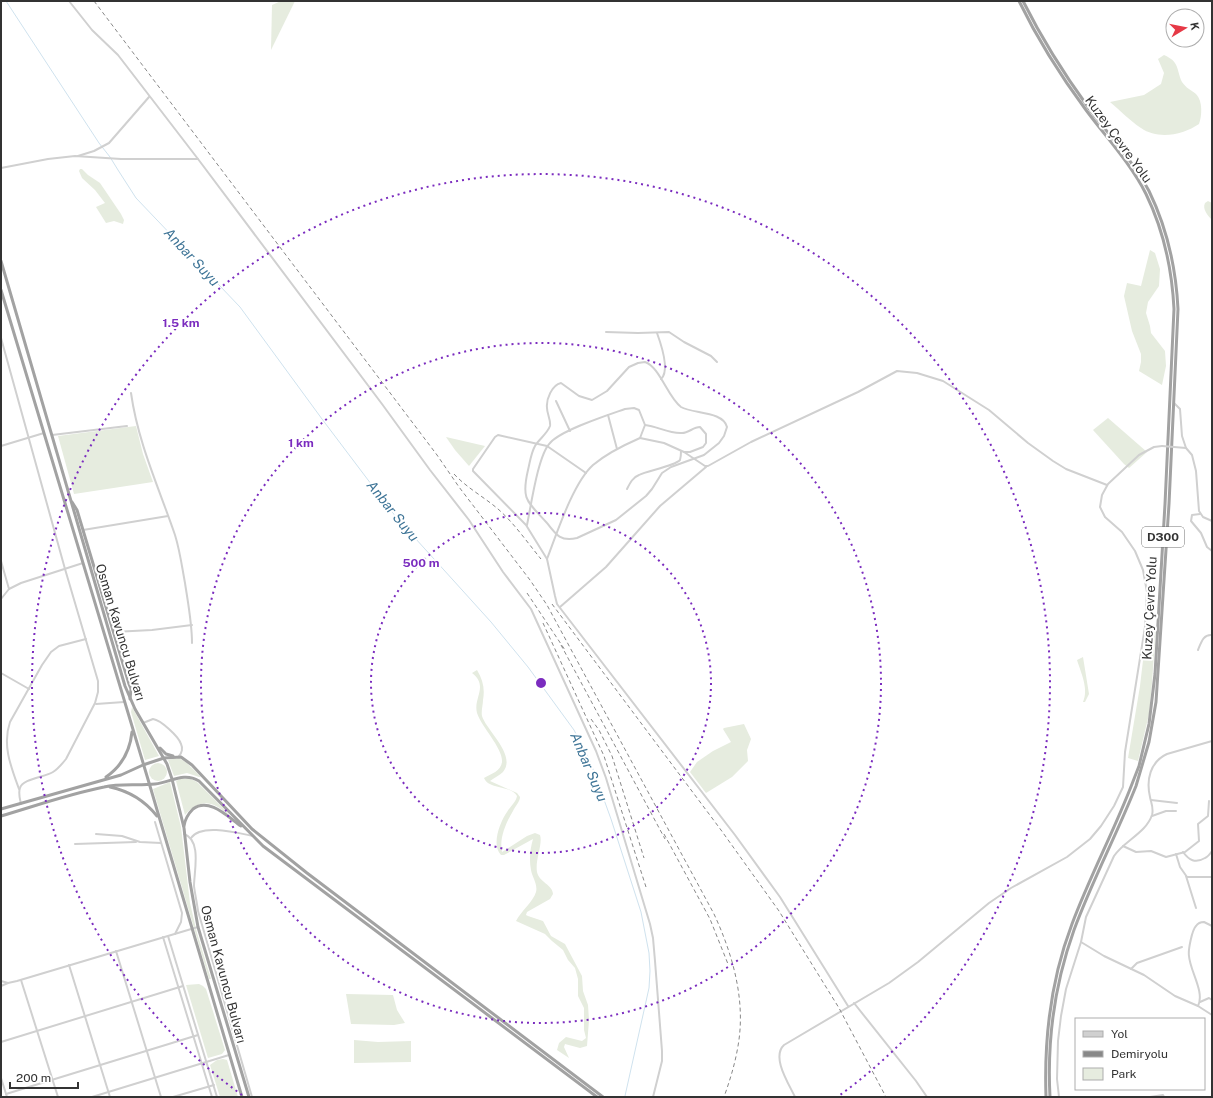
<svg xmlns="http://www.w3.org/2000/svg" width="1213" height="1098" viewBox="0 0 1213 1098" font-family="'Public Sans',sans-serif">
<rect width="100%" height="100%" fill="#fff"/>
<!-- green -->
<g fill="#e6ecdf">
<polygon points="281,1 295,1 271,50 272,5"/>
<path d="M1164,55C1180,62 1176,69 1182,82C1186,88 1191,90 1196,94C1203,101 1202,116 1199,124C1183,135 1158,140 1141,128C1130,121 1120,110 1110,102L1144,95L1161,84L1164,73L1158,59Z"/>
<polygon points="80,169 82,169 88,175 100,183 121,214 124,220 123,224 114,221 106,223 96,207 105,203 95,190 82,178 79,171"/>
<path d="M1208,201L1212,203V220C1208,216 1202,209 1205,203Z"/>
<polygon points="1150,250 1155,253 1160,269 1159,286 1148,302 1146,313 1150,326 1151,333 1165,351 1166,366 1162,385 1139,371 1141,362 1141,354 1132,331 1124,296 1127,283 1141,286"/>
<polygon points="1108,418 1147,452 1129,468 1124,464 1093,430"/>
<polygon points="136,426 143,454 153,482 74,494 58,436"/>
<polygon points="446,437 485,446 469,466 455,450"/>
<polygon points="1147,626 1156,626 1152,683 1149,714 1138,761 1128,758 1140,686"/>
<path d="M1083,657L1089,694L1085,702H1083C1089,689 1081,673 1077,660Z"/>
<path d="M477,670C483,680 485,689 483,700C483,705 481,711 482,716C486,730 517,755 503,772C500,775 494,778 490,781L517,793L520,797C520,802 515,806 513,811C506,823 499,838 502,852L527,836L535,833L540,835C543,844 535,860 537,872C539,882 553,885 553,894L550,899L527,912L526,915L528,916L543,921L551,936L565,944L582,976L583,991L588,1005L589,1020L587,1046L580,1048L565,1044L564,1047L569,1058L557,1050L559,1043L566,1037L582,1041L586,1038L584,1030V1008L578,996V979L575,968L568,960L563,950L552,941L545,934L516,921C521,911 533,902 536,892C538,884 532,877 531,870C529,860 530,849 533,839L504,855H501C491,845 500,822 507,812C510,807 516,802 517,796C511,785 489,790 484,778C491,774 501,771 502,762C503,748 482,728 477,713C473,698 489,686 472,673Z"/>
<polygon points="132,707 159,756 145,760 131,712"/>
<polygon points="744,724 751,739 747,750 748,761 732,777 706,793 690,772 697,762 713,751 731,742 723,729 724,728"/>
<polygon points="179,758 187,763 201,777 199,777 187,773 174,776 168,760 173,759"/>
<circle cx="158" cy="772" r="9"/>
<path d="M180,779H191L197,782L229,814C225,813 221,808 216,806C204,799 192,806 185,815L176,781Z"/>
<polygon points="170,782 181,827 190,903 197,933 211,979 209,979 153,789"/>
<polygon points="199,984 203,986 206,989 225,1050 222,1054 208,1058 186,985"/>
<polygon points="346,994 393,995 397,1010 405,1023 394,1025 351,1024"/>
<polygon points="354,1040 378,1042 411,1041 411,1062 354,1063"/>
<polygon points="223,1059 227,1060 238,1097 220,1097 210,1065 217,1060"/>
</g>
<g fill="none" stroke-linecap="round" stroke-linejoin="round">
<!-- stream -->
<polyline stroke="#cfe2ee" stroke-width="1" points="6,1 99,143 110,157 118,170 136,198 240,307 322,419 396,517 491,622 528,667 574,730 590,761 611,819 641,912 649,953 650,971 649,988 625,1096"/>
<!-- minor -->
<g stroke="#d0d0d0" stroke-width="2">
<polyline points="78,156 94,151 109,143 149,97"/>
<polyline points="198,159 382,404 430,470 469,520 503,572 531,609 596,751 606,778 650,924 653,938 655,961 662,1051 662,1061 653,1097"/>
<polyline points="1,168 48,159 75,156 121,159 198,159 118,55 92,30 69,1"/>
<polyline points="606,332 638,333 669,332 684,342 711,356 717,362"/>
<path d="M657,333C661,344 670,371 661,379"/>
<path d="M1,338L65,569L98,681V692L95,703L66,759C62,764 58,769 53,772C45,777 22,779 20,788C18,793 20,799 21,804"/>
<path d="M645,362C660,367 668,398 681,407C693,414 723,411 727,427L724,436L719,443L704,455L671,467L662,473L652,489L646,496L616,520L577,538C561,542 556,535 547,523C527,501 521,500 528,470C530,462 531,453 535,446C539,439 547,434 550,426C551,420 547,414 547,408C546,399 552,385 561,383L579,396L592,400L607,391L629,367L638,363Z"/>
<path d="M131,393C138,443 159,488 175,535C180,551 182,567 185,583C188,603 192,623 192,643"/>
<polyline points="556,401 570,431"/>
<polyline points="1174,403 1180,409 1182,436 1186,448 1192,455 1196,471 1199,511 1203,517 1212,521"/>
<polyline points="608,415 617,449"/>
<polyline points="52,435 127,426"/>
<path d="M640,438L664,443L684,452H690L703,447L706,443V434L700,427C693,427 689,433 682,433C669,434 657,426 645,425"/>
<polyline points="1,446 44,433"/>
<polyline points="684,452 705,466 708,466 751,442 858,392 897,371 917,373 943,381 989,410 1028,443 1053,461 1066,469 1107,485"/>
<polyline points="586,473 547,446 498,435 495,437 473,469 473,471 526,525 547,559 555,596 557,604 735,835 780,897 848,1006"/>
<path d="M627,489C630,483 633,477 639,475C646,471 675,466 680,460C681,457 681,453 681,451"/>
<polyline points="1200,514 1192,515 1191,521 1201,533 1207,547 1212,551"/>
<path d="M527,525C531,506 538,455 550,443C561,430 608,415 625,409L634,408L639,410L645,425L640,438C624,445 606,454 593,465C573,483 557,533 547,559"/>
<polyline points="83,530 168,516"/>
<polyline points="1,561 9,589"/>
<polyline points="1,599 9,589 21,583 83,563"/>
<polyline points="560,607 606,567 660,506 706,467"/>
<polyline points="113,632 152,630 192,625"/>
<path d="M1198,650C1201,643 1203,634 1212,635"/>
<polyline points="1,673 29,689"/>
<polyline points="96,704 124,702"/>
<path d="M143,723L153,719C161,720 179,737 181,744C183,748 182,753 179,756"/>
<path d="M19,789C11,767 2,745 10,722L42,665L51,652L59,646L86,639"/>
<polyline points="1151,800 1177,803"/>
<polyline points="1152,816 1166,811 1176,811"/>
<polyline points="155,822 182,913 181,922 175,934"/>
<polyline points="96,834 122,836 140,842 161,843"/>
<polyline points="75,844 136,842"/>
<polyline points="1123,846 1136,852 1151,851 1166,857 1185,852 1199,841 1198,824 1208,816 1209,801"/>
<path d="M1183,852C1189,860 1195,864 1205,858C1208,857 1210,854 1212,851"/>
<polyline points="1176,854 1180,867 1187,877 1212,877"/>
<polyline points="1186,876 1196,908"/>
<polyline points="168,936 217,1097"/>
<polyline points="163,937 212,1097"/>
<polyline points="1081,942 1104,956 1144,975 1175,996 1198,1006 1212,1015"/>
<polyline points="116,951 161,1097"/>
<polyline points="69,965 110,1097"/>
<polyline points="1131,969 1137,963 1182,947"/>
<polyline points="21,980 58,1097"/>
<polyline points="1200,1002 1209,998 1212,1000"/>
<polyline points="854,1003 916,1081 927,1097"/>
<path d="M1198,1006C1205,992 1190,971 1189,956C1188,950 1192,930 1196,926C1198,923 1201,922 1204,922L1212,926"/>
<polyline points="1,1042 183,986"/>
<polyline points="1,1078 7,1097"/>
<polyline points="6,1094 198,1035"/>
<polyline points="92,1097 229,1055"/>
<polyline points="173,1097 214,1085"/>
<path d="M795,1097C789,1084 771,1057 784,1045L889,983L918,962L989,903L1011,888L1067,857L1090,839L1101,826L1114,806L1123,787L1125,752L1145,627L1147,592L1143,570L1135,551L1122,532L1105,517L1100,507L1102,495L1108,484L1139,455L1154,447L1162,446"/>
<path d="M1059,1097L1057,1079L1058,1041L1061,1016L1066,989L1081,942L1086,917L1114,856C1124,841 1146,833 1152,815C1154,808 1151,803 1150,797C1146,780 1150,762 1167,754L1212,741"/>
<polyline points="1150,1097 1163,1095 1164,1097"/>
</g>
<!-- tertiary -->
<g stroke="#d0d0d0" stroke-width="2">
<path d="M184,834C202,840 194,872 194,886C195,894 197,903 198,911L252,1097"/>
<path d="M191,838C201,823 238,833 253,836"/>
<polyline points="1,981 8,983"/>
<polyline points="1,986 8,983 17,981 198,927"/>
</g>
<!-- trunk -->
<g stroke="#a2a2a2" stroke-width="3">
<path d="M1019,1C1038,40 1060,75 1086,110C1106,137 1131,164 1146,194C1164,231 1172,269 1174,309L1165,504L1155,674L1149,724L1139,766L1132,784C1114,831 1090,876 1072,924C1051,979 1044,1039 1046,1097"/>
<path d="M1023,1C1042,39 1064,74 1088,107C1109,135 1133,161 1149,191C1167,228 1176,268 1178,309L1169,504L1156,702L1149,742L1136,786C1117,834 1092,881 1074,930C1055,983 1047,1041 1050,1097"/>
<polyline points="1,261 125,686 135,709 167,764 172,779 184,828 190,882 198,927 249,1097"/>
<polyline points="1,290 147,776 242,1097"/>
<polyline points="72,502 77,510 129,684 131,689 130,699"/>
<polyline points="160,748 166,754 173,756"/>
<path d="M106,777C122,766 130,751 132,732"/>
<path d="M110,787C129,791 145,801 157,816"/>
<polyline points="1,809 121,775 143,765 164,758 181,757 192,765 252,829 307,873 603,1097"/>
<path d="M1,816C35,806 69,794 104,787C121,783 138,786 155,784C171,782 184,772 199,781L263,846L597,1097"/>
<path d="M184,826C185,819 188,814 193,809C209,797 228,817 241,826"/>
</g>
<!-- rail -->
<g stroke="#888" stroke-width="1" stroke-dasharray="4 3" stroke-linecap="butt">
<path d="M94,1L437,455L459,487L530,580L547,605L714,914C733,955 746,1001 738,1046C735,1064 730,1080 724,1097"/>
<path d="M454,474C467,488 484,497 498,509C514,523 527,542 541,559"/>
<polyline points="527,593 565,650"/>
<polyline points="552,604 721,830 779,911 839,1008 886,1097"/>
<polyline points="543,623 604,756 646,887"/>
<polyline points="561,645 665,839"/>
<polyline points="591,719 599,730 612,756 644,858"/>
<polyline points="664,834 710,919 728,964"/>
</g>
<!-- tertiary-bridge -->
<polyline stroke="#d0d0d0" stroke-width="2" points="1162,446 1186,448"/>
</g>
<!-- distance rings -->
<g fill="none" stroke="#7b2cbf" stroke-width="2" stroke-dasharray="2 4">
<circle cx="541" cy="683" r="170"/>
<circle cx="541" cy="683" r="340"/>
<path d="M242 1095A509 509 0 1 1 840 1095"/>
</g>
<g text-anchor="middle" stroke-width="4" stroke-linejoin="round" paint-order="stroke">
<!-- shield labels -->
<rect fill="#fff" stroke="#707070" stroke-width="1" x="1142" y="527" width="42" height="20" rx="3"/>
<g font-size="12" font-weight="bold" fill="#333">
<text x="1163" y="541">D300</text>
</g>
<!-- street labels -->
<g font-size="13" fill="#333" stroke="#fff">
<text transform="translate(1119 139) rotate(54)" y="5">Kuzey Çevre Yolu</text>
<text transform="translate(1149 608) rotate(-87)" y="5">Kuzey Çevre Yolu</text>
<text transform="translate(121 632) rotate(73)" y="5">Osman Kavuncu Bulvarı</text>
<text transform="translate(224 974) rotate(75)" y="5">Osman Kavuncu Bulvarı</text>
</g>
<!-- water labels -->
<g font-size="14" font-style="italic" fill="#3f7597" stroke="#fff">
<text transform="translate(192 257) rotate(47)" y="5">Anbar Suyu</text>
<text transform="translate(393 511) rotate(51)" y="5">Anbar Suyu</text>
<text transform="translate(589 767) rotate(67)" y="5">Anbar Suyu</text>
</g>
</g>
<circle cx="541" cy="683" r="6" fill="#7b2cbf" stroke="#fff" stroke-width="2"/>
<g font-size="12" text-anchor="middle" font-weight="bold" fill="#7b2cbf" stroke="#fff" stroke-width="4" stroke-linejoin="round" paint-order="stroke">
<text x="181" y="327">1.5 km</text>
<text x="301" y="447">1 km</text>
<text x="421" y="567">500 m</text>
</g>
<!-- border -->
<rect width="1213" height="1098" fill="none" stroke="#333333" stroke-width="4"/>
<!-- legend -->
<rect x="1075" y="1018" width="130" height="72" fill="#ffffff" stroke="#adadad"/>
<rect x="1083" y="1031" width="20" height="6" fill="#d0d0d0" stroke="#adadad"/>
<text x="1111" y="1038" font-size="12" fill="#333333">Yol</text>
<rect x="1083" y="1051" width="20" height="6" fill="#888888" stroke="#adadad"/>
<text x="1111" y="1058" font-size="12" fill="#333333">Demiryolu</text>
<rect x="1083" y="1068" width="20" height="12" fill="#e6ecdf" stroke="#adadad"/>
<text x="1111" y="1078" font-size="12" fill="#333333">Park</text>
<!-- north arrow -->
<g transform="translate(1185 28) rotate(80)"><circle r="19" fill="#ffffff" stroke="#adadad"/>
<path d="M0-3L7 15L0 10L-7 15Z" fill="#e63946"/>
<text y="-6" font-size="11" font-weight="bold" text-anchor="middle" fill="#333333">K</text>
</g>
<!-- scale -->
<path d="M10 1082v6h68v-6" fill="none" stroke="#333333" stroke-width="2"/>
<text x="16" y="1082" font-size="12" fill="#333333" stroke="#ffffff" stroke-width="3" paint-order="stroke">200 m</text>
</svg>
